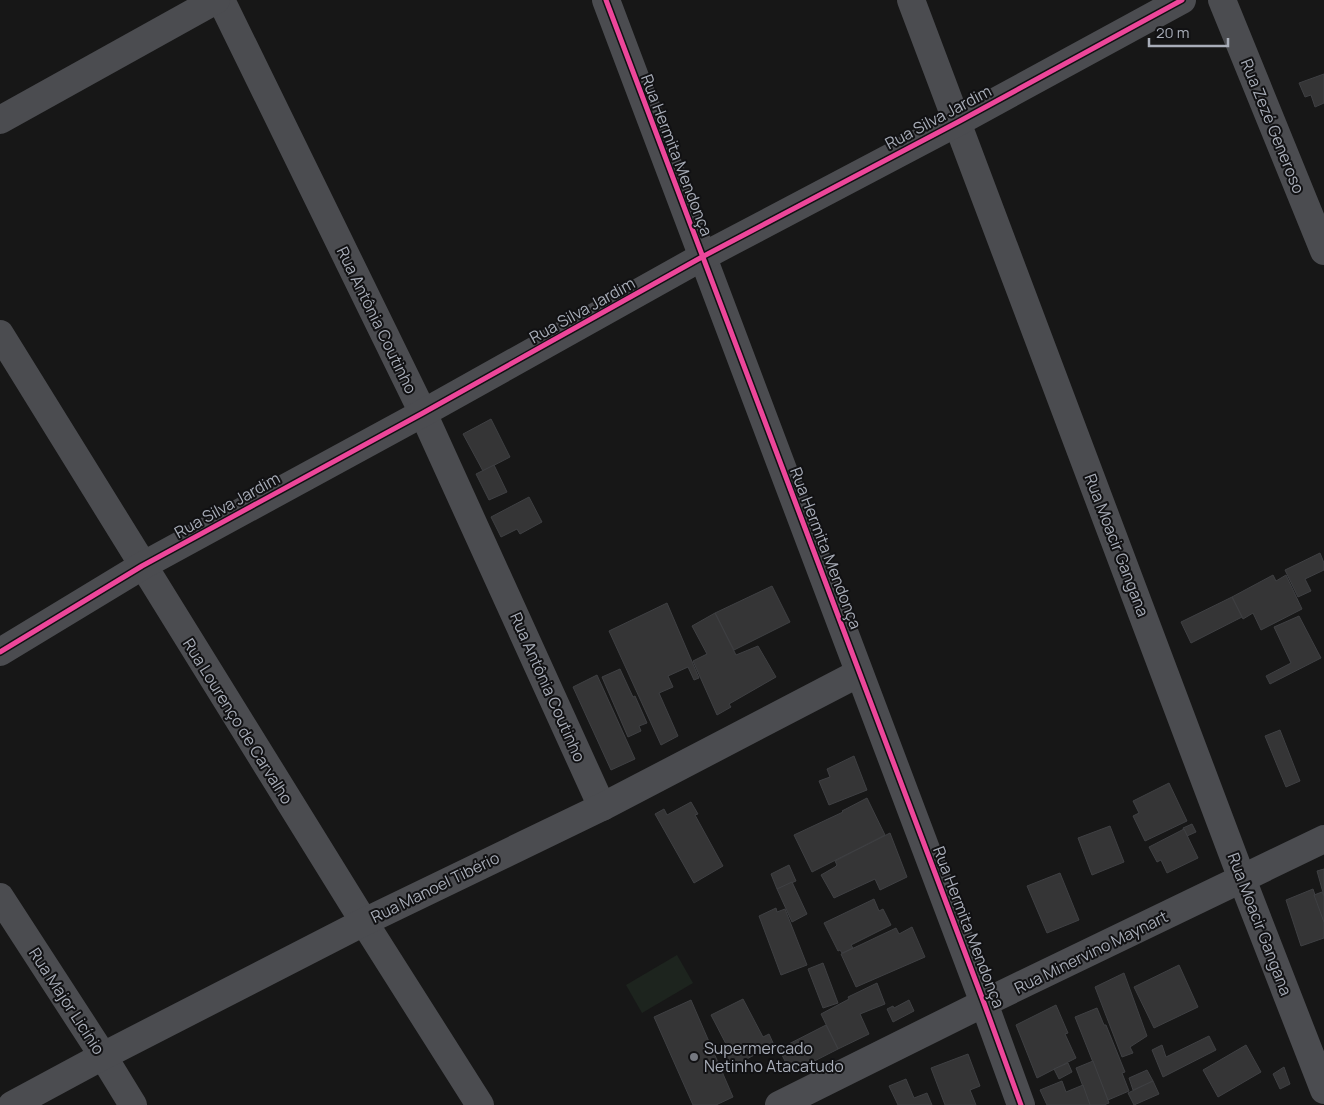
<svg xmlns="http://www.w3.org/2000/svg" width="1324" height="1105" viewBox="0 0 1324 1105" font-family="Manrope,sans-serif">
<rect width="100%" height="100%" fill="#171717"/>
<!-- green -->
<polygon fill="#1d241e" points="677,955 693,983 642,1013 626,985"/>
<!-- building -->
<g fill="#353536" stroke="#3f4043">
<polygon points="1324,74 1324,103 1315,107 1311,95 1305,97 1299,83"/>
<polygon points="491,419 510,457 483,471 463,434"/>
<polygon points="494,465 507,492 489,500 476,474"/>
<polygon points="529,497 542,522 520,534 517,529 501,537 491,517"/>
<polygon points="1320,553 1324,563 1324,570 1305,579 1311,591 1298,597 1285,570"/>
<polygon points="1273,575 1276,581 1286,575 1302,609 1261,630 1253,613 1243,619 1232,597"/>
<polygon points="772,586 790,622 734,650 715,613"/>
<polygon points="1232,597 1242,617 1191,643 1181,622"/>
<polygon points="667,603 699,678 694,680 688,667 668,676 673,687 659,693 678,736 661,745 609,631"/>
<polygon points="715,613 736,655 758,646 776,677 729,704 731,707 717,715 693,661 707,654 692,626"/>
<polygon points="1299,616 1321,658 1270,684 1266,676 1291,663 1274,627"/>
<polygon points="620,669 633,697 635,696 647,723 639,726 641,731 628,737 602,677"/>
<polygon points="597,675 635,759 611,770 573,687"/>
<polygon points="1280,730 1300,781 1286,787 1265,736"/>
<polygon points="854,756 867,790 829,805 819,781 830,777 827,769"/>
<polygon points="1169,783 1187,821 1145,841 1133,816 1139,813 1133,801"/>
<polygon points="867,798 885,835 812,872 794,835 843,812 842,811"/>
<polygon points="691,802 698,814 695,815 723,866 694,883 655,814 664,809 667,815"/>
<polygon points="1192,824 1196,832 1187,836 1183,828"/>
<polygon points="1110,826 1124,862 1092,875 1078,838"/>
<polygon points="1184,829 1198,858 1167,873 1161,860 1157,862 1149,847"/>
<polygon points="890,833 907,877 880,890 875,879 834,898 821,875 835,867 837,865 835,861"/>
<polygon points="789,865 796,881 777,889 771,874"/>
<polygon points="1324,869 1324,896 1317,871"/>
<polygon points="1060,873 1079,920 1047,933 1027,886"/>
<polygon points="792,882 807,914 792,922 777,889"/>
<polygon points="1313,889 1324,922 1324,938 1301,946 1286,900"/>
<polygon points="1322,892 1324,896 1324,922 1314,895"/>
<polygon points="874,899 879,911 883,909 891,925 851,945 853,948 842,953 840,950 838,951 824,923"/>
<polygon points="776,908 777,912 785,909 807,965 781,975 759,916"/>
<polygon points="912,927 925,957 856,987 841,954 896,928 899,934"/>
<polygon points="823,963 838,1003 823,1008 808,969"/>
<polygon points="1179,965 1198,1007 1154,1028 1134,987"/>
<polygon points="1124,973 1147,1036 1130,1047 1133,1053 1122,1057 1095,987"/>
<polygon points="877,983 885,1004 860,1014 869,1034 838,1049 821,1014 849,999 848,997"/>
<polygon points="743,999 763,1037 769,1034 774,1045 731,1067 721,1047 726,1044 711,1015"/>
<polygon points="691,1000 733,1097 716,1105 693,1105 654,1017"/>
<polygon points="909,1000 914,1011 893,1022 887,1009 893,1006 894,1008"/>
<polygon points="1056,1005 1068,1033 1065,1034 1076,1058 1037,1078 1016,1025"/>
<polygon points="1097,1008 1104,1025 1106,1025 1125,1072 1122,1073 1129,1091 1108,1100 1075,1017"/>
<polygon points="826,1025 838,1049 791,1073 779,1049"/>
<polygon points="1209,1036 1216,1050 1163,1077 1152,1050 1162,1045 1166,1057"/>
<polygon points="1246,1045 1261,1072 1218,1097 1203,1070"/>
<polygon points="968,1054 980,1086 970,1090 976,1105 945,1105 931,1068"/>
<polygon points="1093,1061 1109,1103 1104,1105 1090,1105 1076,1068"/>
<polygon points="1068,1063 1072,1072 1059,1079 1054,1069"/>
<polygon points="1284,1067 1290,1084 1280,1089 1273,1074"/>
<polygon points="1147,1070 1153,1081 1133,1090 1129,1078"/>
<polygon points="906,1079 914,1098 927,1093 932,1105 898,1105 889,1086"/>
<polygon points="1062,1081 1066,1092 1083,1085 1090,1105 1047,1105 1040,1090"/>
<polygon points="1153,1081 1159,1094 1134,1105 1128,1093"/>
</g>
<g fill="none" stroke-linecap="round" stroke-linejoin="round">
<!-- minor -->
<g stroke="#4b4c50" stroke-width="28">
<polyline points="221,0 423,413 602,807"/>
<polyline points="606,0 984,1003 1021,1105"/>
<polyline points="911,0 1242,879 1324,1090"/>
<polyline points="1222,0 1324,251"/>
<polyline points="0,120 216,0"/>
<polyline points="0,334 364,922 480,1105"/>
<polyline points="0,652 142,566 423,413 702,257 958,122 1182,0"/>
<polyline points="0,897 103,1056 133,1105"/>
<polyline points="12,1105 103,1056 364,922 602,807 859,673"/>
<polyline points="779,1105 984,1003 1324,839"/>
</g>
<!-- cycleway casing -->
<g stroke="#111113" stroke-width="8">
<g id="cycleway">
<polyline points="606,0 984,1003 1021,1105"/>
<polyline points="0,652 142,566 423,413 702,257 958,122 1182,0"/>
</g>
</g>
<!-- cycleway -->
<use href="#cycleway" stroke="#ed469a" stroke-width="5"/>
</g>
<!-- markers -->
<circle fill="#757880" stroke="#111113" stroke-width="2" cx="694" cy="1057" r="5"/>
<g text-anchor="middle" stroke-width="4" stroke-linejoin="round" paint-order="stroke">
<!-- street labels -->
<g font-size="16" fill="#a8adb8" stroke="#111113">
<text transform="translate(938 117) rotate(-28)" y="6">Rua Silva Jardim</text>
<text transform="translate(1273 126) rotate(68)" y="6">Rua Zezé Generoso</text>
<text transform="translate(677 155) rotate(69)" y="6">Rua Hermita Mendonça</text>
<text transform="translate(582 310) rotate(-29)" y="6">Rua Silva Jardim</text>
<text transform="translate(377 320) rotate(64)" y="6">Rua Antônia Coutinho</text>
<text transform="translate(227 505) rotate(-29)" y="6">Rua Silva Jardim</text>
<text transform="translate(1117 545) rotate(69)" y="6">Rua Moacir Gangana</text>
<text transform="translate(826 548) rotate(69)" y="6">Rua Hermita Mendonça</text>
<text transform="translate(548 687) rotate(66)" y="6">Rua Antônia Coutinho</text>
<text transform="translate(238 721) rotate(58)" y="6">Rua Lourenço de Carvalho</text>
<text transform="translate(435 887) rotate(-26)" y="6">Rua Manoel Tibério</text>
<text transform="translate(1260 924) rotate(69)" y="6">Rua Moacir Gangana</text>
<text transform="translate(969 927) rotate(69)" y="6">Rua Hermita Mendonça</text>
<text transform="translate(1091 952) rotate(-26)" y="6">Rua Minervino Maynart</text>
<text transform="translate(67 1001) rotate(57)" y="6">Rua Major Licínio</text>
</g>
<!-- poi labels -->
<g font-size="16" fill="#a8adb8" stroke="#111113" text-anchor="start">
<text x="704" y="1054">Supermercado<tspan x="704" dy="18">Netinho Atacatudo</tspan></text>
</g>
</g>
<!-- scale -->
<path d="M1149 38v8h79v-8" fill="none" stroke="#a8adb8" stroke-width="2.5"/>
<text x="1156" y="38" font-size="15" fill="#a8adb8" stroke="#111113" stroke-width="4" paint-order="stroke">20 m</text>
</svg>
